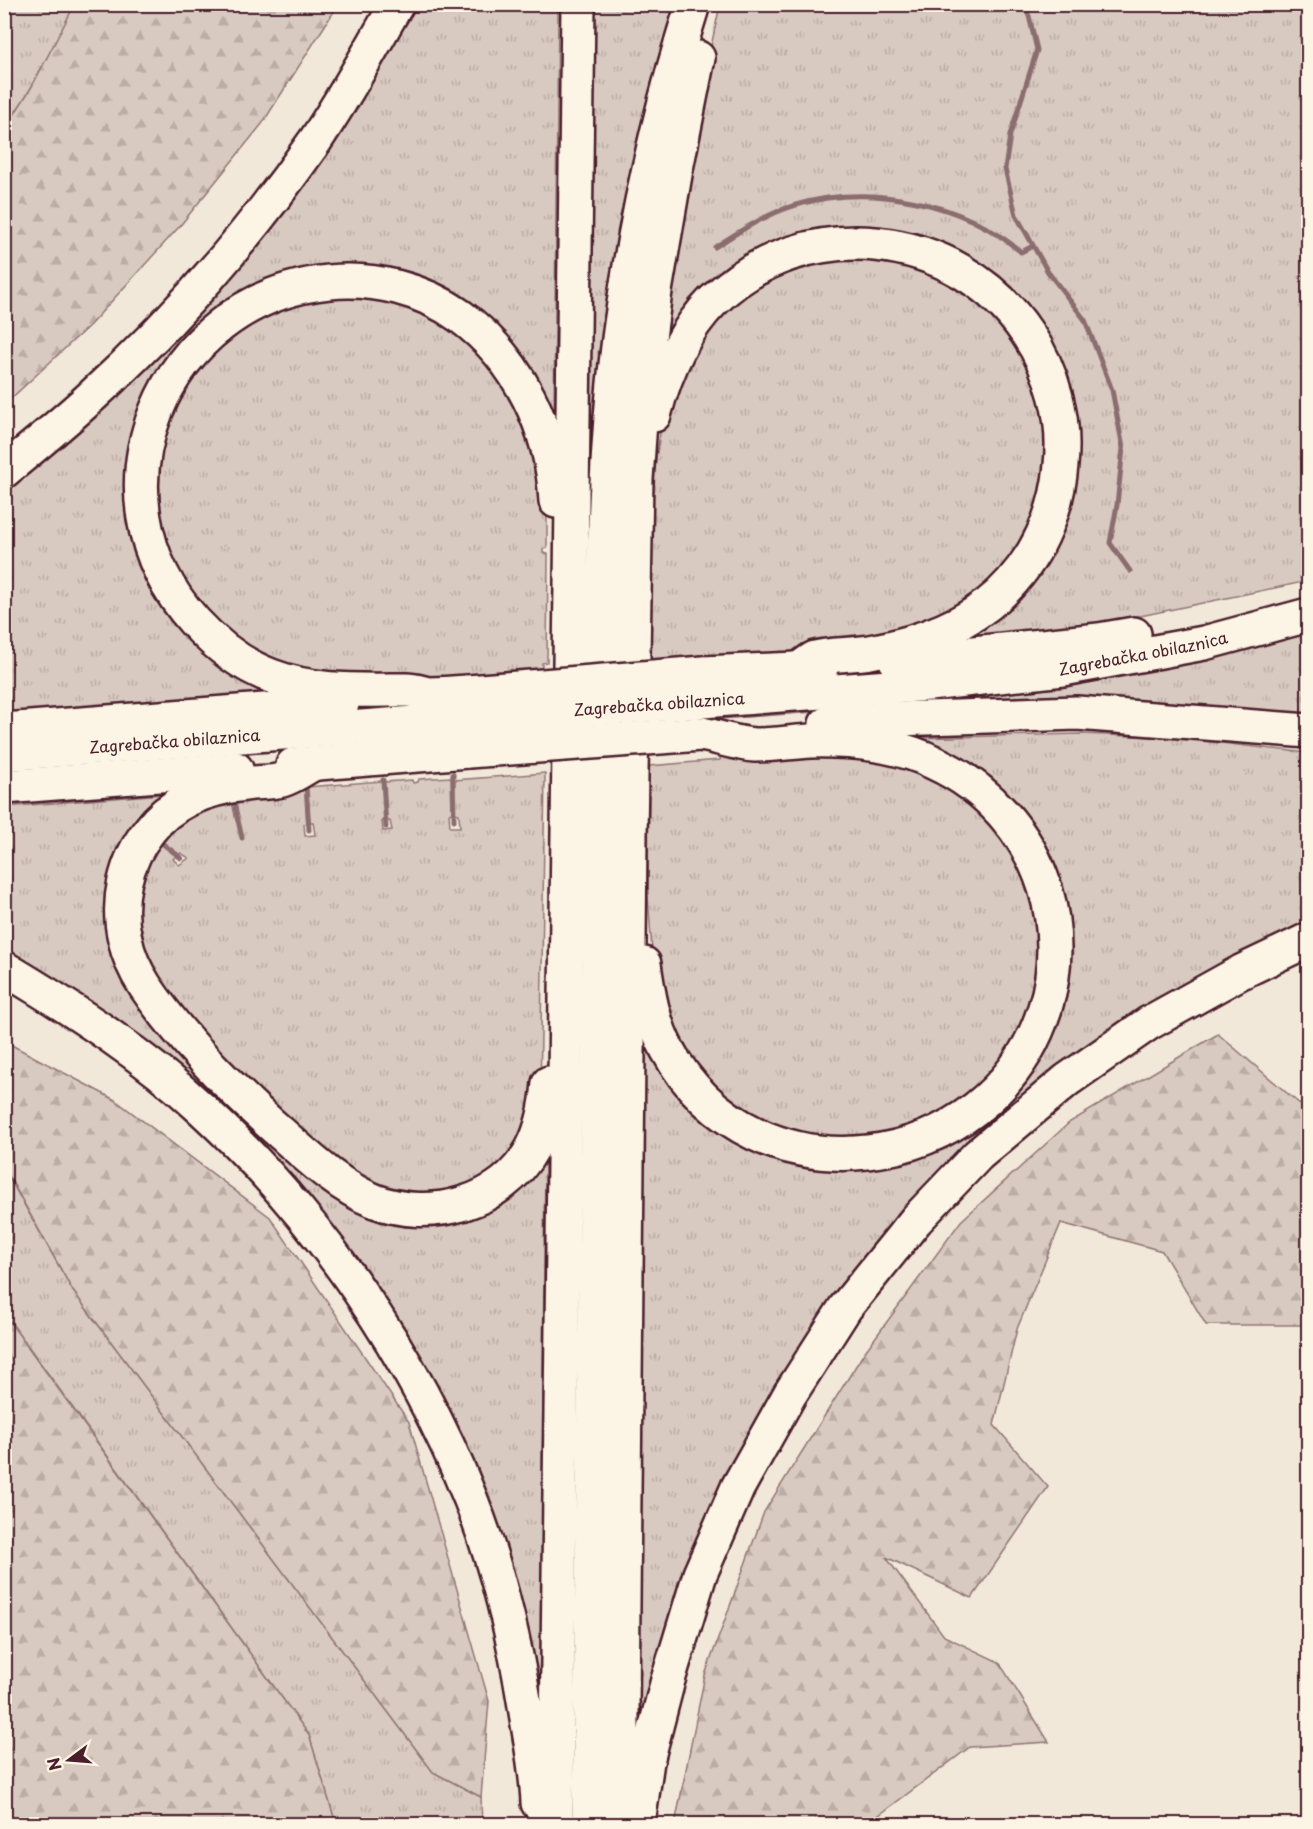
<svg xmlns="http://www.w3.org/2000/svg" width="1313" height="1829" viewBox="0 0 1313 1829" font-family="'Playpen Sans',sans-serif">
<defs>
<pattern id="grass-tufts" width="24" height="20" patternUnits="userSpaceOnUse" patternTransform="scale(1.5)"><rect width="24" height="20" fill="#d8cac0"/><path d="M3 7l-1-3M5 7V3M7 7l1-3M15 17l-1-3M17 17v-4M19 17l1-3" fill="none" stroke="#bbada5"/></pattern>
<pattern id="forest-firs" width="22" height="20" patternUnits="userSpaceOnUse" patternTransform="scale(1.5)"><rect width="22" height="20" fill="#d8cac0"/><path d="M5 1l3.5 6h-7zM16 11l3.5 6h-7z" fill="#bbada5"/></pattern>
</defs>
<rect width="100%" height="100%" fill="#f1e8da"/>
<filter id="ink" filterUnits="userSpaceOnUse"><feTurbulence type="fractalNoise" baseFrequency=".0167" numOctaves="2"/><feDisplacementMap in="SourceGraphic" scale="12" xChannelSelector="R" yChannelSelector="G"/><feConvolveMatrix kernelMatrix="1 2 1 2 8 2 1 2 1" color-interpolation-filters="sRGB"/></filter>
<g filter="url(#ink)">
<!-- grass -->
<g fill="url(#grass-tufts)" stroke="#917476" stroke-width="1.5">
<polygon points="5,5 75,5 31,88 5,129"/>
<polygon points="409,5 558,5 554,419 500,333 332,270 163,373 143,559 287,696 5,717 5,483 74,425"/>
<polygon points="591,5 679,5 591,547 585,547"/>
<polygon points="720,5 1308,5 1308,581 1107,623 956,645 1071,494 1030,313 842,229 662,349 705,74"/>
<polygon points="880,254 962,284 1025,352 1047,410 1049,470 1034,524 1000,577 930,625 799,652 728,658 719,656 649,661 652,516 656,458 662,422 691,346 746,289 813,258"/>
<polygon points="325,292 404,300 470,336 530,425 547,511 547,548 543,549 543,553 548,554 547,662 542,663 542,668 547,669 452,677 440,681 283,670 211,625 160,543 153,466 175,394 245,320"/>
<polygon points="1308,626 1308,718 880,707 720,719 721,712"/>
<polygon points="1082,734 1178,738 1308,753 1308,929 1121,1029 832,1310 632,1758 639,1025 664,1066 848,1166 1020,1080 1056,885 913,738"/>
<polygon points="721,755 871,755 946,781 1001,829 1031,882 1042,952 1029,1020 978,1092 886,1139 806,1138 731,1105 684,1054 653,965 648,896 649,766 720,760"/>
<polygon points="545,773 540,1098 508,1164 448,1198 377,1192 267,1107 147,970 132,897 155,839 177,855 173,859 179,865 189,858 181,853 179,854 157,838 177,818 231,795 236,821 233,795 305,787 307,823 304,824 305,836 315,835 313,822 310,822 307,787 382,781 384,821 382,821 383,831 392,830 390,821 386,821 384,782 412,780 413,783 418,782 419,779 451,777 452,813 449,814 450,827 460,827 459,814 455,813 454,780"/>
<polygon points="175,793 150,814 122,966 394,1220 545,1155 540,1720 517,1611 319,1221 5,959 5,807"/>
<polygon points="4,1169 73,1291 433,1772 481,1797 482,1824 336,1824 309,1735 5,1314"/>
</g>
<!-- forest -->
<g fill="url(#forest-firs)" stroke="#917476" stroke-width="1.5">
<polygon points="75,4 338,5 262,124 179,227 90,325 5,404 5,129 31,88"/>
<polygon points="1218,1034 1308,1111 1308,1325 1206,1325 1162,1251 1061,1223 1017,1329 994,1425 1048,1487 972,1598 886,1557 944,1636 999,1662 1049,1742 970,1747 867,1824 675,1824 705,1675 764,1512 864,1353 961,1221 1070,1122"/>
<polygon points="4,1041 115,1100 270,1217 409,1422 489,1701 481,1797 433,1772 73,1291 5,1169"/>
<polygon points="4,1314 309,1735 336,1824 5,1824"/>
</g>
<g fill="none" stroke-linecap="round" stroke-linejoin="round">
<!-- stream -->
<g stroke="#8b6d6f" stroke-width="5">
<polyline points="1023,4 1029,16 1037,50 1010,135 1005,169 1016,215 1048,272 1085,320 1112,390 1123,448 1117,505 1110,543 1130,571"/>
<path d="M715,247C740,231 766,214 796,205C869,183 963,202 1021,252L1033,246"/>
<polyline points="453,774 454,820"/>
<polyline points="383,780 386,827"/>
<polyline points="306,786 309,830"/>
<polyline points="233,798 242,838"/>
<polyline points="158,840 181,858"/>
</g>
<!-- motorway casing -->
<g stroke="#4a1f2b" stroke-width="38">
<g id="motorway">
<path d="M654,415C665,373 682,332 713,301C803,212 957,228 1027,333C1053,371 1066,419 1061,465C1057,514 1036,560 1000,594C965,627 918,643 870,652C854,655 829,654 815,658C810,660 804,666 799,669"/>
<path d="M4,471C33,447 63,423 91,397C175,321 250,234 315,141C345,97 370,50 397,4"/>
<polyline points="896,661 1099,640 1134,634"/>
<polyline points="703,673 821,668"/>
<path d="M468,692C455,693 442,694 429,694C422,693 415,690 407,690C361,690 315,693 271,676C242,665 216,645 195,622C80,495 162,299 329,282C374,277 424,290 460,316C519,359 552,429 556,501"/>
<path id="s1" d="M702,701L929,684L1063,669L1204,643L1308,615"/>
<polyline points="826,724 896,719 1077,713 1308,731"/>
<polyline points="4,730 342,704"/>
<path id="s2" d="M4,754L468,719"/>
<path d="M314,763C305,768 293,777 282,780C271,783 257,782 245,784C208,788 172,800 149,831C125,861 116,902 125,939C128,955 136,972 145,986C182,1041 232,1090 282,1134C310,1159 340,1187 375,1201C430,1222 502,1204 532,1149C543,1128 547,1106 549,1083"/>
<polyline points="293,765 468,751"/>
<polyline points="4,787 236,769"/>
<path d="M644,964C648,992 653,1023 667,1049C753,1208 992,1178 1045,1008C1057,970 1057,927 1045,888C1028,833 987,787 935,763C897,744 852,740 811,741C792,742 774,745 755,745C738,744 718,737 701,734"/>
<path d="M4,968C74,1010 143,1054 203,1110C319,1217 413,1354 471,1500C497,1566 514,1636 525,1706C530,1738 537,1771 538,1803"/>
<polyline points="638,1823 647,1761 668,1680 700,1574 738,1487 790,1394 845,1308 916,1220 978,1155 1067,1080 1149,1023 1241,972 1308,940"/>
<polyline points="556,1824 578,4"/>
<path d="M589,1824L603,582C606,496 609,409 621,324C636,215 660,109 693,4"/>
<polyline points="621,1824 630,834 636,479 642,393 655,291 676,169 698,58"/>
</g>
</g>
<!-- motorway -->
<use href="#motorway" stroke="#fcf5e5" stroke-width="33"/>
<!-- motorway-bridge casing -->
<g stroke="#4a1f2b" stroke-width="38" stroke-linecap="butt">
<g id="motorway-bridge">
<polyline points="468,692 703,673"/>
<polyline points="468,719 702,701"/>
<polyline points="468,751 701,734"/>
</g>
</g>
<!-- motorway-bridge -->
<use href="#motorway-bridge" stroke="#fcf5e5" stroke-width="33"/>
</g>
</g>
<g text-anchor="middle" stroke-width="4.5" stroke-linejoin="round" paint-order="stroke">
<!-- street labels -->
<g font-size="16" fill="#4a1f2b" stroke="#fcf5e5">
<text dy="6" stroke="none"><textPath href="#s1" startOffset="444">Zagrebačka obilaznica</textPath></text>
<text transform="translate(659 704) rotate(-4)" y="6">Zagrebačka obilaznica</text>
<text dy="6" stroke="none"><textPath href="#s2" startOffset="171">Zagrebačka obilaznica</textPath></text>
</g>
</g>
<!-- margin -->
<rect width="1313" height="1829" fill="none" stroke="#fcf5e5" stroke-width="24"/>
<rect x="12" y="12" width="1289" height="1805" fill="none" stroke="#4a1f2b" stroke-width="2" filter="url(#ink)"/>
<!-- north arrow -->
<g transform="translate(69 1760) rotate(254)" stroke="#fcf5e5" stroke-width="4.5" paint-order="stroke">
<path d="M0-4.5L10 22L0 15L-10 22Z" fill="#4a1f2b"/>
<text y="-9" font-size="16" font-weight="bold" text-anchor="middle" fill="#4a1f2b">N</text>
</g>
</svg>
